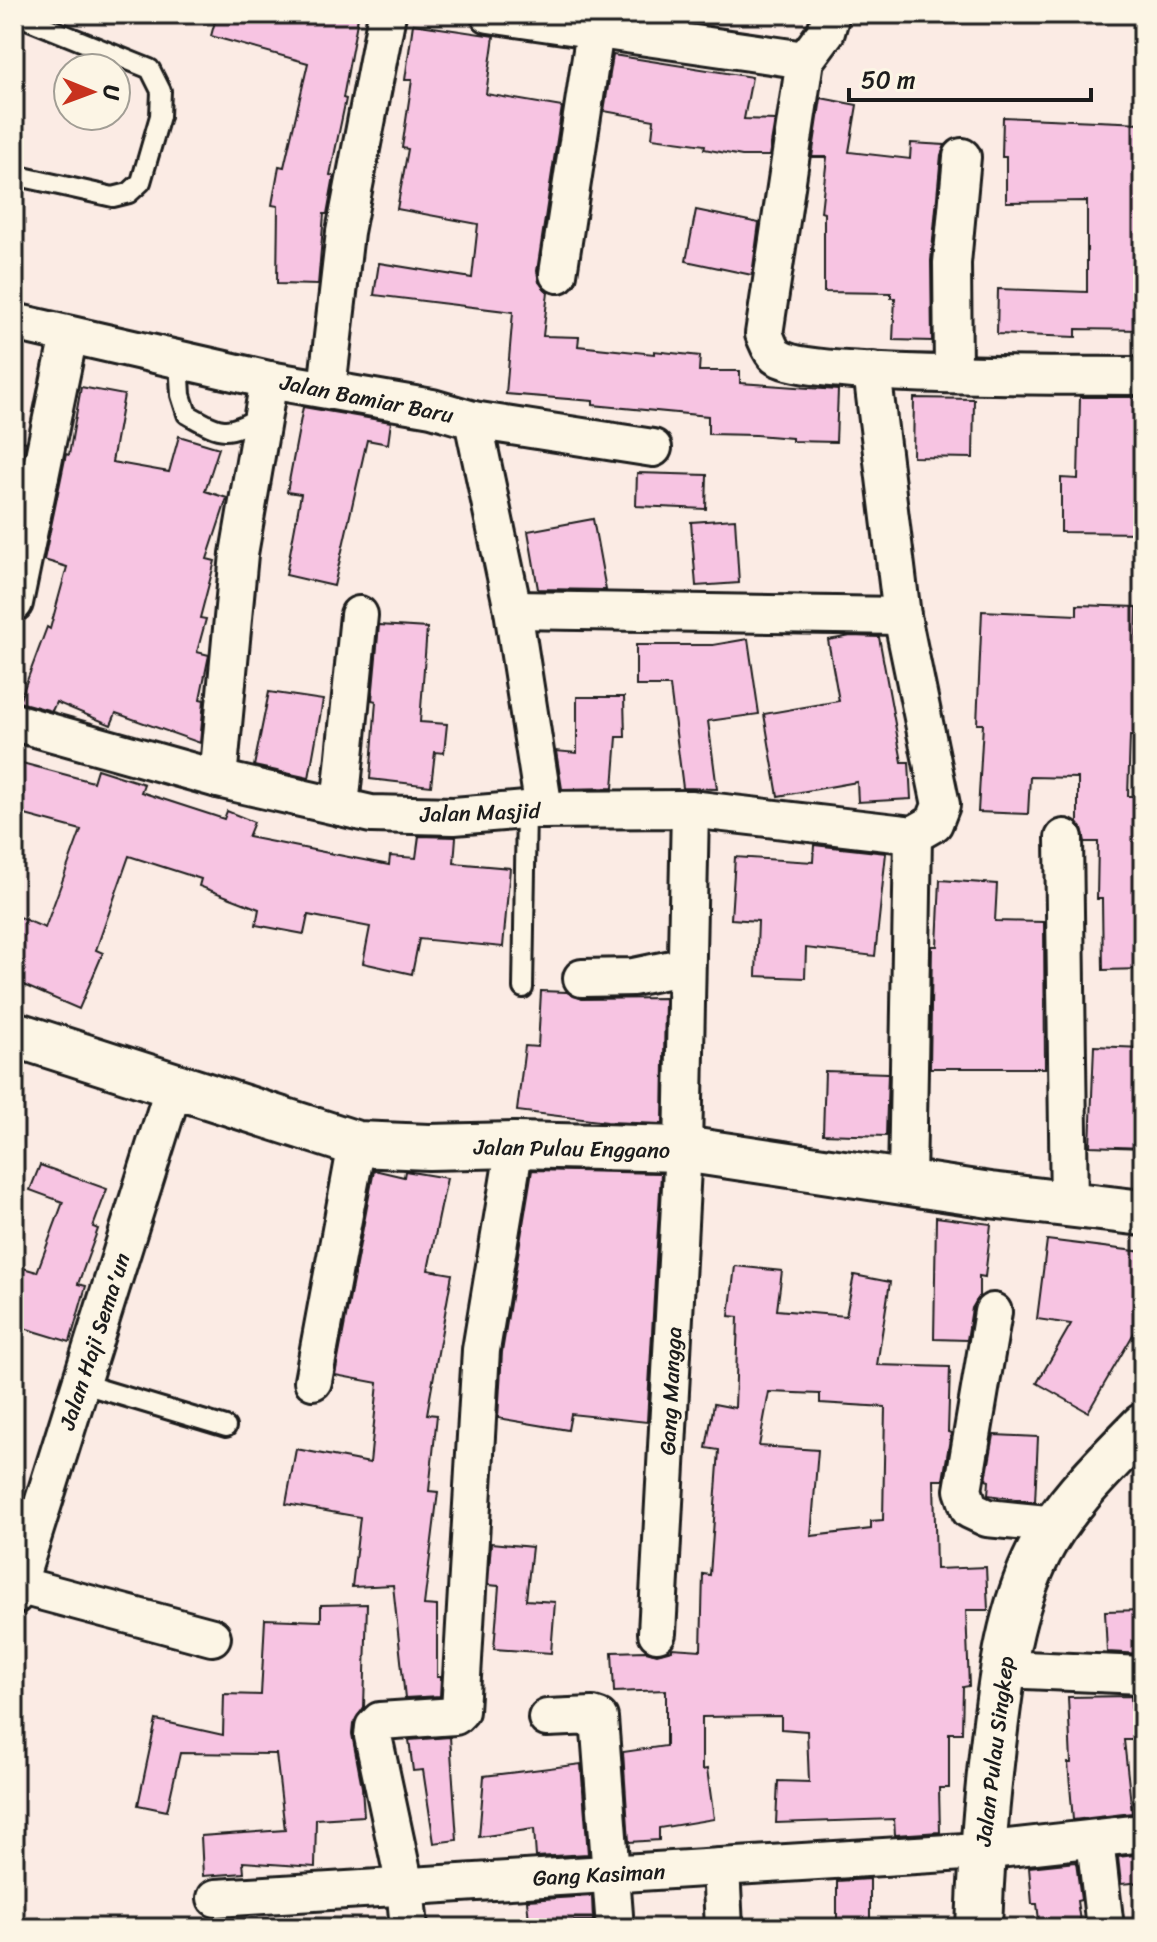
<svg xmlns="http://www.w3.org/2000/svg" width="1157" height="1942" viewBox="0 0 1157 1942" font-family="Sriracha,sans-serif">
<rect width="100%" height="100%" fill="#fbebe4"/>
<filter id="ink" filterUnits="userSpaceOnUse"><feTurbulence type="fractalNoise" baseFrequency=".0125" numOctaves="2"/><feDisplacementMap in="SourceGraphic" scale="16" xChannelSelector="R" yChannelSelector="G"/><feConvolveMatrix kernelMatrix="1 2 1 2 8 2 1 2 1" color-interpolation-filters="sRGB"/></filter>
<g filter="url(#ink)">
<!-- building -->
<g fill="#f7c4e2" stroke="#1c1c1c" stroke-width="2" fill-rule="evenodd">
<polygon points="217,14 338,14 358,17 343,98 346,99 330,175 334,176 327,214 324,214 318,285 277,284 278,206 272,205 279,166 284,167 308,63 211,36"/>
<polygon points="413,24 494,36 486,94 562,107 537,271 539,282 548,292 543,336 579,337 578,346 654,354 654,351 700,356 699,371 740,371 740,383 838,390 836,442 792,441 792,438 756,435 708,434 708,416 593,405 593,401 506,394 513,312 374,295 379,263 472,278 478,224 397,209 408,149 402,148 412,80 405,80"/>
<polygon points="613,55 752,77 744,119 775,120 769,156 742,156 704,149 705,145 652,138 654,120 604,111"/>
<polygon points="821,98 857,105 849,152 910,159 911,143 945,145 941,155 931,261 932,341 893,340 895,298 891,298 891,293 824,292 824,213 821,212 827,157 812,157"/>
<polygon points="1003,117 1143,123 1143,330 1076,329 1076,337 997,334 998,289 1087,292 1087,201 1006,202 1006,157 1002,157"/>
<polygon points="696,210 759,223 752,275 686,261"/>
<polygon points="81,387 124,395 112,462 169,472 179,436 219,448 205,491 227,498 207,559 215,561 200,618 206,619 197,652 209,655 200,699 204,700 200,743 116,713 111,725 56,702 52,711 19,702 47,627 50,629 67,567 44,560 66,454 69,455"/>
<polygon points="1080,397 1143,397 1143,533 1061,532 1061,478 1078,479"/>
<polygon points="914,398 974,399 973,458 913,457"/>
<polygon points="303,407 391,422 388,444 367,440 334,586 286,575 301,494 287,492"/>
<polygon points="14,439 26,442 14,499"/>
<polygon points="637,473 707,475 706,509 636,506"/>
<polygon points="593,519 606,590 538,589 528,531"/>
<polygon points="735,519 739,583 696,586 691,522"/>
<polygon points="1077,605 1137,607 1136,644 1143,644 1143,736 1130,736 1128,796 1143,796 1143,969 1103,970 1102,899 1097,899 1098,842 1085,842 1082,828 1078,823 1078,778 1030,777 1028,814 978,812 983,724 977,724 982,611 1077,615"/>
<polygon points="379,625 427,628 420,722 447,724 444,753 435,752 431,786 370,779 376,701 372,700"/>
<polygon points="851,636 879,637 902,762 909,762 911,799 858,802 857,782 778,796 764,714 839,701 828,640"/>
<polygon points="748,639 759,714 708,721 717,789 683,788 670,686 636,686 636,645 713,645"/>
<polygon points="269,692 323,700 309,778 254,766"/>
<polygon points="577,697 624,697 625,737 617,737 613,788 562,789 556,751 577,753"/>
<polygon points="22,763 93,782 97,769 144,784 141,792 224,819 227,811 254,822 248,837 389,865 390,856 416,858 419,836 456,837 454,863 510,868 503,947 419,939 412,974 363,963 370,927 308,915 304,934 256,925 259,909 199,886 201,879 129,856 96,950 103,953 79,1009 14,981 14,915 45,928 81,830 14,812 14,793"/>
<polygon points="814,845 886,853 875,956 806,948 805,978 756,976 758,921 731,919 735,857 813,862"/>
<polygon points="940,880 997,884 995,921 1044,922 1045,1068 930,1068 932,946 937,946"/>
<polygon points="541,991 567,992 582,999 665,998 663,1124 607,1122 517,1111 525,1046 538,1047"/>
<polygon points="1094,1046 1143,1048 1143,1148 1090,1146"/>
<polygon points="825,1071 888,1073 886,1136 823,1134"/>
<polygon points="40,1165 107,1189 93,1227 98,1229 78,1284 86,1286 70,1342 14,1325 14,1300 23,1268 37,1272 63,1202 30,1190"/>
<polygon points="374,1170 404,1177 405,1171 447,1178 428,1270 452,1274 427,1414 437,1415 429,1491 438,1492 424,1605 437,1606 437,1677 441,1677 440,1696 405,1698 393,1585 352,1587 360,1517 286,1504 296,1449 370,1463 378,1383 335,1375"/>
<polygon points="532,1170 661,1173 647,1422 571,1414 568,1430 498,1418 502,1352"/>
<polygon points="936,1217 991,1224 985,1277 979,1276 979,1297 972,1308 967,1340 934,1339"/>
<polygon points="1047,1240 1143,1252 1143,1281 1137,1328 1088,1412 1037,1383 1071,1324 1037,1319"/>
<path d="M735,1266L782,1271L777,1310L846,1316L854,1275L890,1282L877,1365L950,1367L948,1432L951,1433L943,1480H934L936,1569L986,1567L988,1610H966L969,1686L963,1687L962,1733H949V1788H939L940,1832L895,1835L894,1819L776,1823L778,1781L809,1782L807,1731L781,1729V1716L702,1717V1770L707,1769L714,1819L659,1828V1840L629,1842L623,1752L666,1746V1690L614,1692L612,1652L646,1651L657,1654L672,1650V1648L701,1650L703,1574L710,1575L719,1450L706,1448L714,1404L735,1408L738,1317L729,1316ZM769,1392L820,1394V1403L885,1407L883,1520L871,1521V1529L811,1536L818,1450L759,1446Z"/>
<polygon points="994,1435 1038,1437 1035,1502 988,1495 989,1481 986,1480"/>
<polygon points="491,1543 532,1547 526,1600 555,1602 551,1653 494,1649 499,1586 488,1585"/>
<polygon points="367,1604 364,1707 353,1724 352,1734 362,1787 364,1816 316,1819 315,1867 243,1862 244,1873 203,1876 201,1836 285,1830 276,1754 180,1753 167,1811 138,1805 156,1720 223,1735 224,1694 261,1695 265,1619 321,1621 321,1605"/>
<polygon points="1143,1610 1143,1654 1107,1652 1105,1611"/>
<polygon points="1131,1696 1133,1740 1124,1740 1132,1813 1073,1820 1068,1763 1071,1763 1068,1697"/>
<polygon points="450,1737 457,1840 434,1843 423,1770 413,1771 409,1740"/>
<polygon points="581,1764 588,1854 536,1857 534,1829 479,1837 484,1776"/>
<polygon points="1143,1854 1143,1882 1121,1884 1118,1857"/>
<polygon points="1076,1862 1081,1900 1077,1901 1081,1928 1040,1928 1037,1904 1032,1904 1029,1867"/>
<polygon points="870,1879 870,1928 837,1928 837,1881"/>
<polygon points="592,1896 593,1921 529,1921 527,1900"/>
</g>
<g fill="none" stroke-linecap="round" stroke-linejoin="round">
<!-- lane casing -->
<g stroke="#1c1c1c" stroke-width="24">
<g id="lane">
<polyline points="14,14 150,69 161,91 160,116 141,182 129,193 113,197 14,175"/>
<path d="M179,360L181,395L187,414C223,434 224,436 262,416"/>
<polyline points="523,988 526,810"/>
<polyline points="80,1383 226,1427"/>
</g>
</g>
<!-- street casing -->
<g stroke="#1c1c1c" stroke-width="42">
<g id="street">
<polyline points="489,14 805,60"/>
<path d="M831,14L826,32L805,60L764,334C767,340 770,351 776,356C804,379 1089,375 1143,376"/>
<polyline points="558,274 595,31"/>
<polyline points="14,322 269,380 432,408 473,420 513,610 544,810"/>
<polyline points="953,373 952,263 962,157"/>
<polyline points="327,389 345,232 387,14"/>
<polyline points="473,420 653,448"/>
<polyline points="14,603 69,335"/>
<polyline points="513,610 902,616"/>
<polyline points="14,722 218,779 371,814 454,816 526,810 690,809 913,835 934,823 941,805 902,616 872,371"/>
<polyline points="218,779 239,554 269,380"/>
<polyline points="340,807 359,615"/>
<polyline points="1064,838 1069,1206"/>
<polyline points="582,978 633,977 686,966"/>
<polyline points="907,1183 913,835"/>
<polyline points="993,1312 963,1490 970,1510 987,1518 1057,1525"/>
<polyline points="313,1381 357,1144"/>
<polyline points="14,1584 212,1637"/>
<polyline points="14,1596 174,1086"/>
<polyline points="657,1633 683,1149 690,809"/>
<polyline points="1002,1669 1143,1675"/>
<polyline points="547,1718 593,1716 599,1718 615,1928"/>
<polyline points="1095,1839 1105,1928"/>
<polyline points="721,1867 724,1928"/>
<polyline points="216,1898 981,1851 1143,1833"/>
<polyline points="409,1928 405,1886 373,1736 374,1727 380,1721 455,1716 460,1711 481,1350 515,1145"/>
</g>
</g>
<!-- secondary casing -->
<g stroke="#1c1c1c" stroke-width="50">
<g id="secondary">
<polyline points="14,1034 357,1144 429,1147 515,1145 683,1149 990,1195 1143,1213"/>
<path d="M979,1928C981,1867 986,1807 993,1746C1001,1680 1008,1613 1039,1552C1063,1505 1106,1464 1143,1426"/>
</g>
</g>
<!-- lane -->
<use href="#lane" stroke="#fcf5e5" stroke-width="18"/>
<!-- street -->
<use href="#street" stroke="#fcf5e5" stroke-width="36"/>
<!-- secondary -->
<use href="#secondary" stroke="#fcf5e5" stroke-width="44"/>
</g>
</g>
<g text-anchor="middle" stroke-width="6" stroke-linejoin="round" paint-order="stroke">
<!-- street labels -->
<g font-size="22" fill="#1c1c1c" stroke="#fcf5e5">
<text transform="translate(367 398) rotate(11)" y="8">Jalan Bamiar Baru</text>
<text transform="translate(480 812) rotate(-2)" y="8">Jalan Masjid</text>
<text transform="translate(572 1148) rotate(1)" y="8">Jalan Pulau Enggano</text>
<text transform="translate(94 1341) rotate(-72)" y="8">Jalan Haji Sema'un</text>
<text transform="translate(670 1391) rotate(-87)" y="8">Gang Mangga</text>
<text transform="translate(994 1751) rotate(-83)" y="8">Jalan Pulau Singkep</text>
<text transform="translate(599 1874) rotate(-3)" y="8">Gang Kasiman</text>
</g>
</g>
<!-- margin -->
<rect width="1157" height="1942" fill="none" stroke="#fcf5e5" stroke-width="48"/>
<rect x="24" y="24" width="1109" height="1894" fill="none" stroke="#1c1c1c" stroke-width="3" filter="url(#ink)"/>
<!-- north arrow -->
<g transform="translate(92 92) rotate(91)"><circle r="38" fill="#fcf5e5" stroke="#a29e95" stroke-width="2"/>
<path d="M0-6L14 30L0 20L-14 30Z" fill="#c8321e"/>
<text y="-12" font-size="22" font-weight="bold" text-anchor="middle" fill="#1c1c1c">U</text>
</g>
<!-- scale -->
<path d="M849 88v12h242v-12" fill="none" stroke="#1c1c1c" stroke-width="4"/>
<text x="861" y="88" font-size="24" fill="#1c1c1c" stroke="#fcf5e5" stroke-width="6" paint-order="stroke">50 m</text>
</svg>
